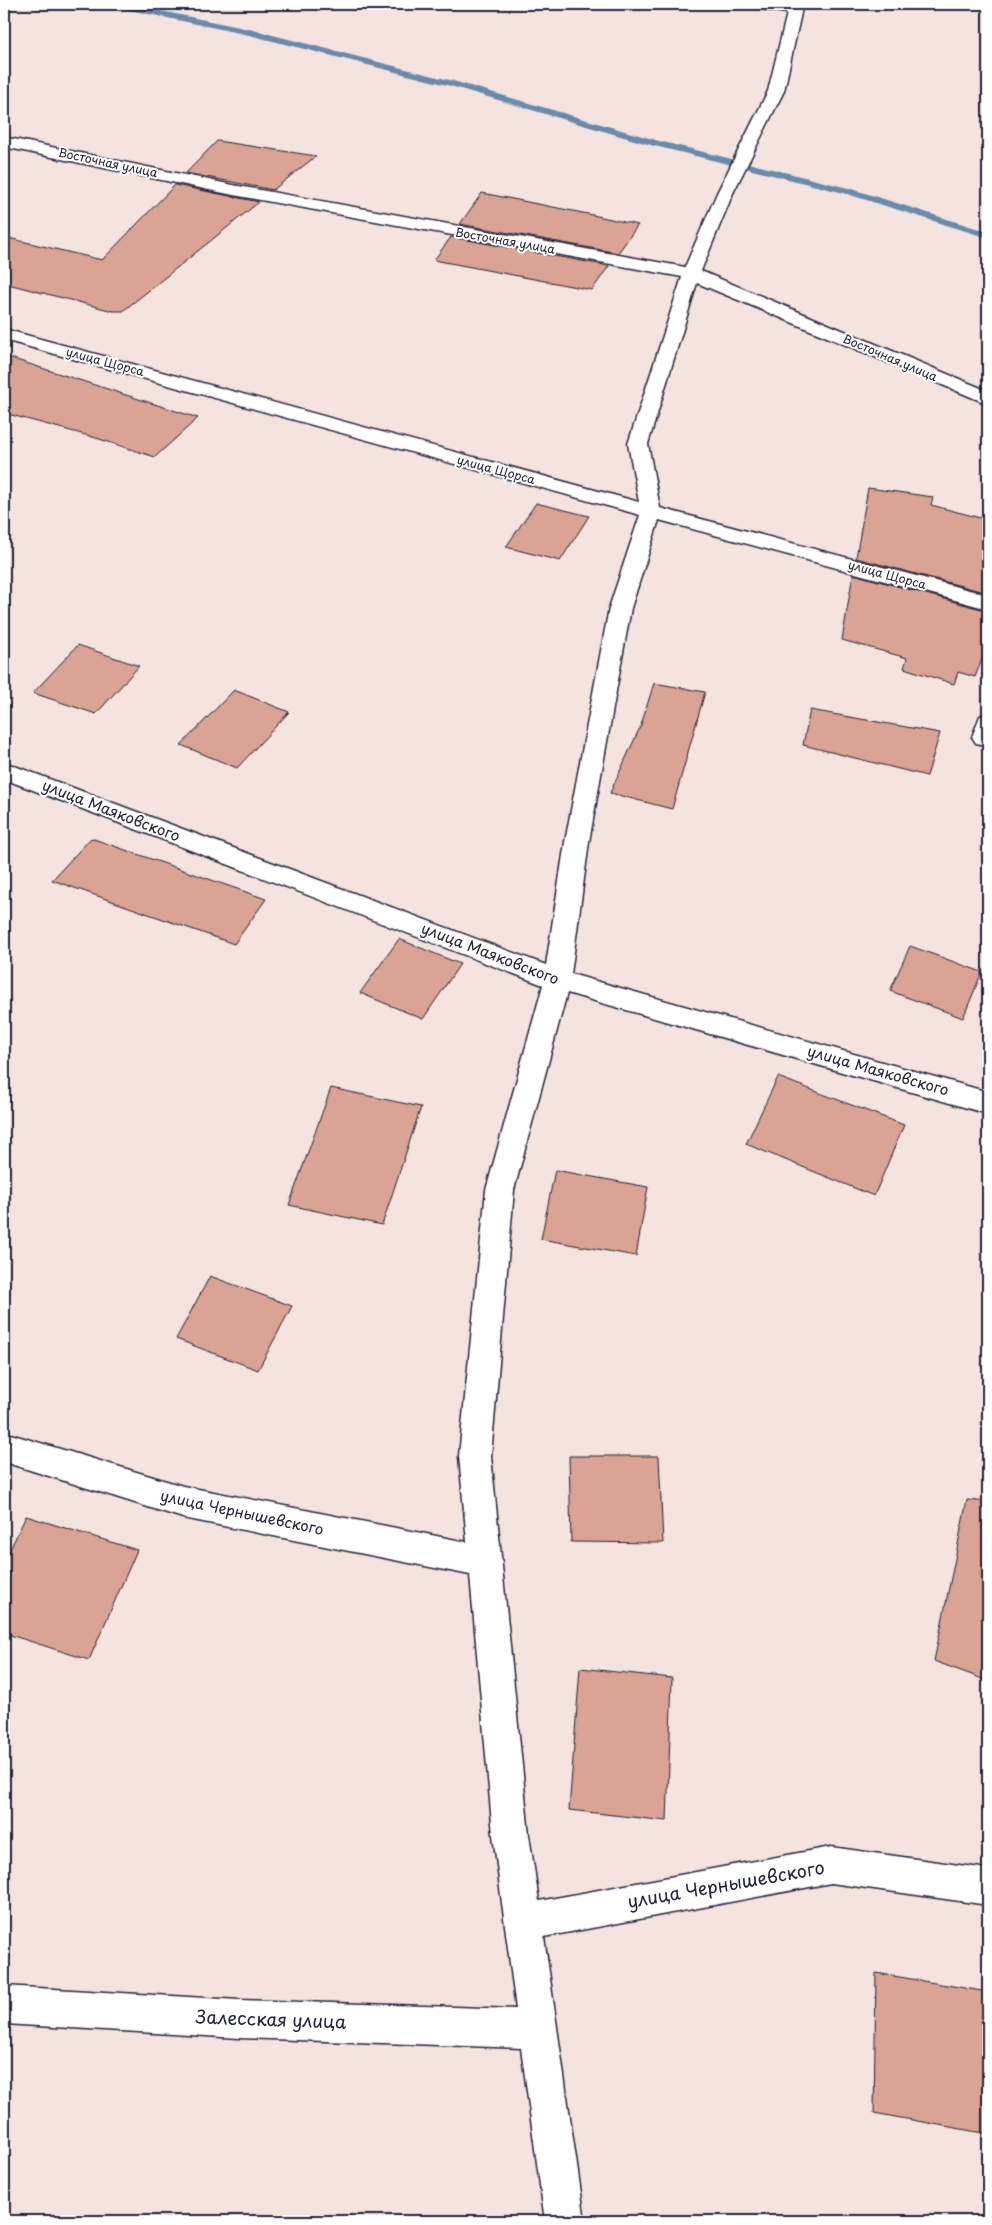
<svg xmlns="http://www.w3.org/2000/svg" width="992" height="2225" viewBox="0 0 992 2225" font-family="'Playpen Sans',sans-serif">
<rect width="100%" height="100%" fill="#f4e3df"/>
<filter id="ink" filterUnits="userSpaceOnUse"><feTurbulence type="fractalNoise" baseFrequency=".02" numOctaves="2"/><feDisplacementMap in="SourceGraphic" scale="10" xChannelSelector="R" yChannelSelector="G"/><feConvolveMatrix kernelMatrix="1 2 1 2 8 2 1 2 1" color-interpolation-filters="sRGB"/></filter>
<g filter="url(#ink)">
<g fill="none" stroke-linecap="round" stroke-linejoin="round">
<!-- stream -->
<polygon fill="#678aab" fill-rule="evenodd" points="111,4 127,4 249,29 453,81 659,141 852,189 988,232 988,238 844,193 651,145 447,85 249,35 115,7"/>
</g>
<!-- building -->
<g fill="#daa393" stroke="#22223b">
<polygon points="217,141 316,156 273,190 186,173"/>
<polygon points="175,185 259,202 123,311 113,311 4,283 4,237 102,260"/>
<polygon points="482,193 588,214 638,225 618,253 460,224"/>
<polygon points="451,237 609,266 592,290 434,260"/>
<polygon points="4,356 198,418 155,457 93,437 4,413"/>
<polygon points="868,488 933,497 931,505 988,520 988,593 856,558"/>
<polygon points="536,503 589,516 560,561 506,547"/>
<polygon points="853,574 988,611 988,644 975,677 958,672 954,684 904,668 907,658 842,640"/>
<polygon points="78,645 139,666 96,714 33,693"/>
<polygon points="654,683 705,692 672,809 610,793 641,725"/>
<polygon points="234,690 289,712 237,768 181,745"/>
<polygon points="810,710 940,733 927,776 803,745"/>
<polygon points="91,838 266,899 234,944 52,880"/>
<polygon points="399,939 460,964 423,1019 360,993"/>
<polygon points="910,946 982,972 963,1018 890,991"/>
<polygon points="778,1077 904,1125 874,1196 746,1144"/>
<polygon points="331,1088 421,1107 382,1225 289,1205"/>
<polygon points="555,1170 648,1187 636,1256 541,1239"/>
<polygon points="210,1276 292,1306 258,1370 176,1339"/>
<polygon points="569,1456 659,1456 663,1543 571,1542"/>
<polygon points="967,1500 988,1502 988,1681 934,1661"/>
<polygon points="26,1516 137,1550 89,1660 4,1633 4,1562"/>
<polygon points="580,1668 672,1678 667,1821 569,1810"/>
<polygon points="876,1973 988,1992 988,2134 874,2113"/>
</g>
<g fill="none" stroke-linecap="round" stroke-linejoin="round">
<!-- minor casing -->
<g stroke="#22223b" stroke-width="3">
<g id="minor">
<polygon points="748,4 803,4 784,91 733,193 701,271 988,391 988,404 697,283 648,444 660,508 988,595 988,609 659,520 631,608 589,842 571,974 988,1092 988,1114 567,993 514,1190 491,1456 529,1835 539,1901 831,1847 988,1869 988,1905 831,1883 544,1937 585,2221 545,2221 521,2048 239,2038 4,2024 4,1986 239,2000 516,2009 493,1835 470,1575 183,1518 4,1462 4,1432 183,1486 467,1542 459,1456 486,1190 543,985 4,779 4,762 546,965 565,842 609,608 640,515 4,340 4,329 639,502 628,444 682,277 233,195 4,147 4,137 233,185 685,267 717,193 768,91 787,13 755,8"/>
<polygon points="988,714 988,744 984,745 976,743 972,737 980,716"/>
</g>
</g>
<!-- minor -->
<use href="#minor" fill="#fff" fill-rule="evenodd"/>
</g>
</g>
<g text-anchor="middle" stroke-width="4" stroke-linejoin="round" paint-order="stroke">
<!-- far-street labels -->
<g font-size="12" fill="#22223b" stroke="#fff">
<text transform="translate(108 163) rotate(12)" y="4">Восточная улица</text>
<text transform="translate(505 241) rotate(10)" y="4">Восточная улица</text>
<text transform="translate(890 358) rotate(23)" y="4">Восточная улица</text>
<text transform="translate(105 362) rotate(15)" y="4">улица Щорса</text>
<text transform="translate(496 470) rotate(15)" y="4">улица Щорса</text>
<text transform="translate(887 575) rotate(15)" y="4">улица Щорса</text>
</g>
<!-- street labels -->
<g font-size="15" fill="#22223b" stroke="#fff">
<text transform="translate(111 811) rotate(21)" y="5">улица Маяковского</text>
<text transform="translate(490 954) rotate(21)" y="5">улица Маяковского</text>
<text transform="translate(878 1071) rotate(16)" y="5">улица Маяковского</text>
<text transform="translate(242 1513) rotate(12)" y="5">улица Чернышевского</text>
</g>
<!-- near-street labels -->
<g font-size="18" fill="#22223b" stroke="#fff">
<text transform="translate(726 1885) rotate(-10)" y="6">улица Чернышевского</text>
<text transform="translate(271 2020) rotate(2)" y="6">Залесская улица</text>
</g>
</g>
<!-- margin -->
<rect width="992" height="2225" fill="none" stroke="#fff" stroke-width="20"/>
<rect x="10" y="10" width="972" height="2205" fill="none" stroke="#22223b" stroke-width="2" filter="url(#ink)"/>
</svg>
